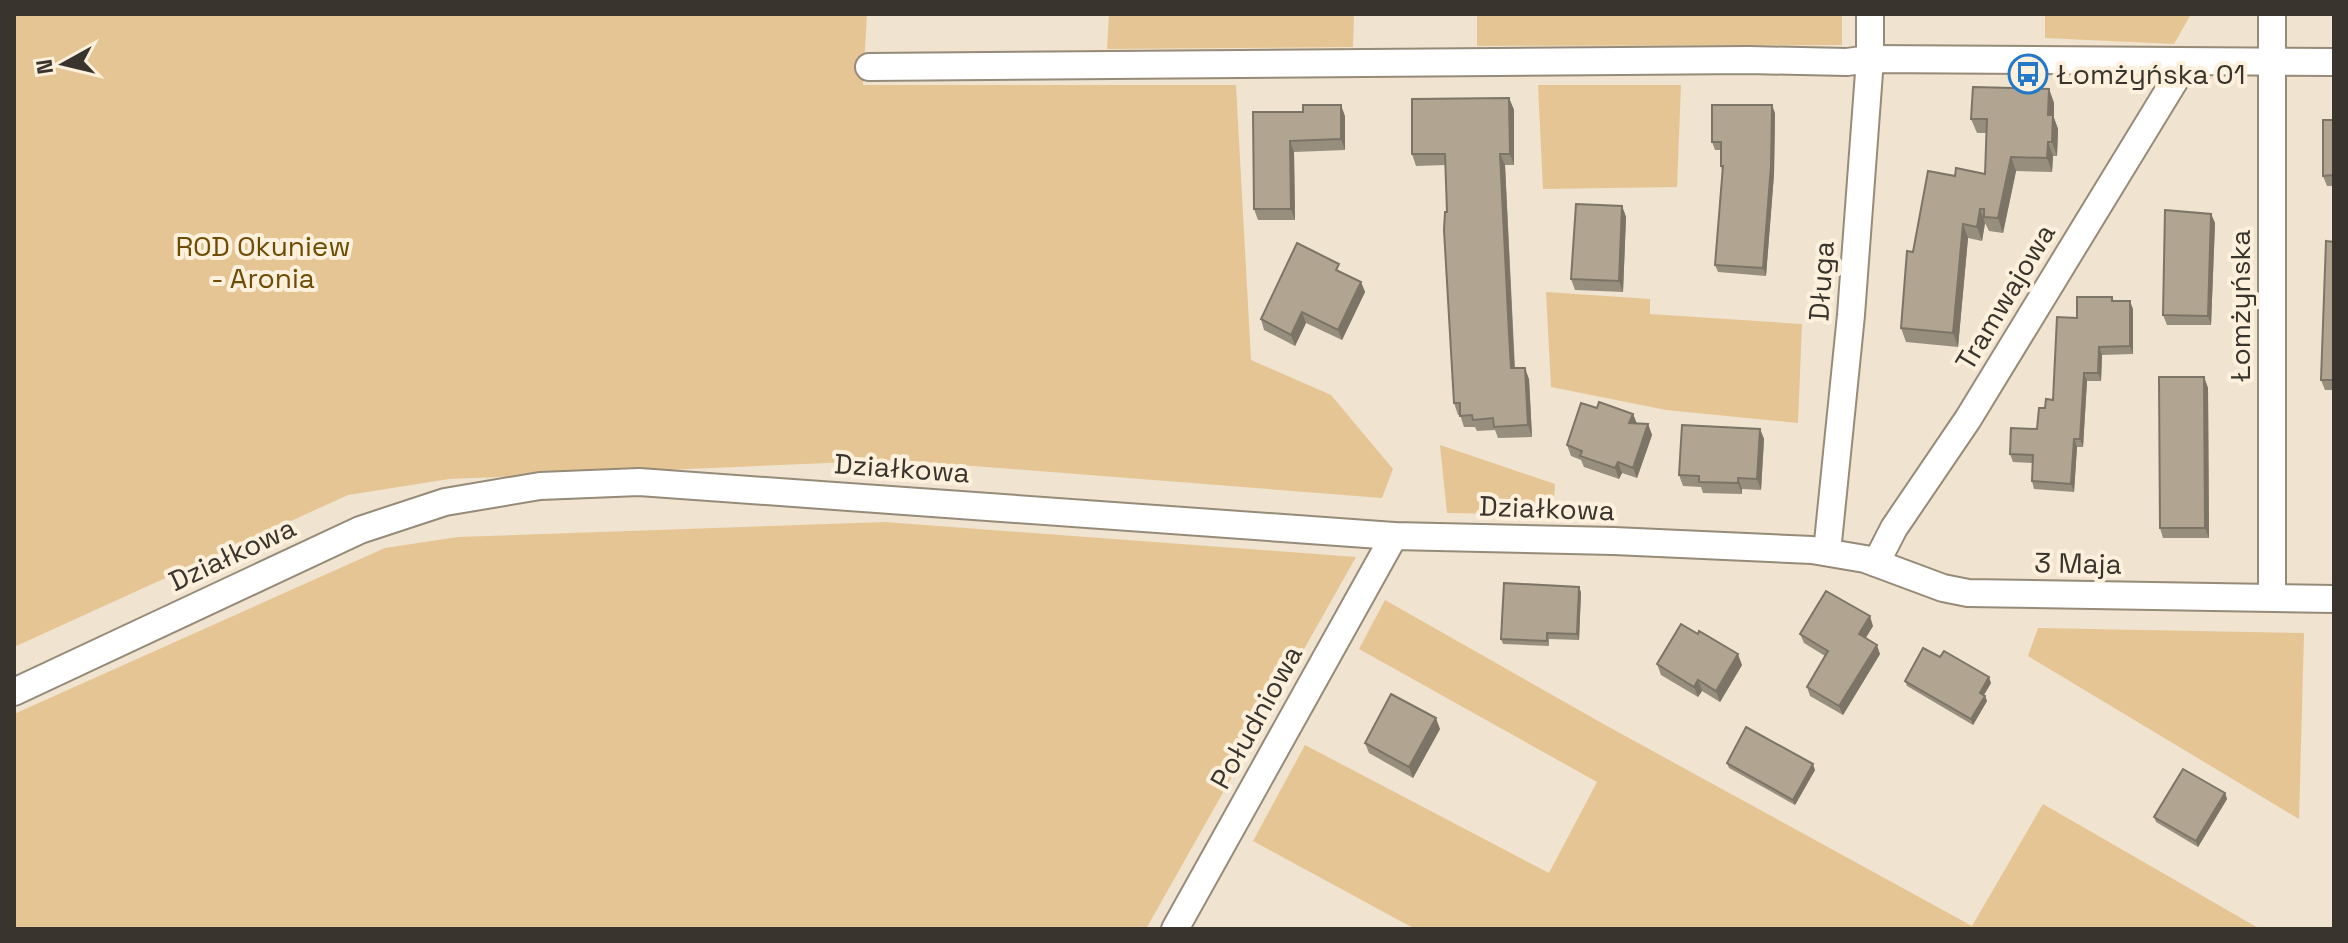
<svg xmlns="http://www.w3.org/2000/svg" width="2348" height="943" viewBox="0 0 2348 943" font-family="'Space Grotesk',sans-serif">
<rect width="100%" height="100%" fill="#f0e3cf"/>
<!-- green -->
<g fill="#e5c594">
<polygon points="14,14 867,14 863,85 1236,85 1251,360 1331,395 1393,469 1382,498 898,460 449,479 348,495 14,647"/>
<polygon points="1109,14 1354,14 1353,47 1107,49"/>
<polygon points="1477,14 1842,14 1842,45 1477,46"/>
<polygon points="2045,14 2191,14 2174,44 2045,38"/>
<polygon points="1538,85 1681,85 1677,187 1543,189"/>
<polygon points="1546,292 1650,299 1650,314 1802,324 1798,423 1666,410 1551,387"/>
<polygon points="1440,445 1555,484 1553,515 1447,513"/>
<polygon points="885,522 1356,557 1146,929 14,929 14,714 385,548 458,537"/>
<polygon points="1385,600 1607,726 1972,926 2043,804 2260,929 1415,929 1253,841 1305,745 1549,873 1597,782 1359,649"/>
<polygon points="2038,628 2304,633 2299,819 2028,656"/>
</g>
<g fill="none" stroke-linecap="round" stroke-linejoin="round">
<!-- minor casing -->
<g stroke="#968a78" stroke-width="30">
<g id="minor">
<polyline points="869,67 1749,60 1847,62 1870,59 2334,62"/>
<polyline points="1827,552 1851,315 1870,59 1870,14"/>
<polyline points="1876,563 1894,528 1968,419 2186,62"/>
<polyline points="2272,597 2272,14"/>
<polyline points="14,692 360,530 445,502 540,486 639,482 1394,536 1614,541 1812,550 1865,559 1943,588 1968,593 2334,599"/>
<polyline points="1175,929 1394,536"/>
</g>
</g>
<!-- minor -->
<use href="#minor" stroke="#fff" stroke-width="26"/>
</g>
<!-- wall -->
<g fill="#988e7e">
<polygon points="981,14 1085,14 1085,16 982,16"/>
<polygon points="2049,89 2054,103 2054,118 2058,129 2057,156 2053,156 2052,172 2016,171 2003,233 1989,231 1985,223 1982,241 1968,238 1958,347 1906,342 1901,328 1913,252 1955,176 1985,174 1986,133 1977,133 1971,119"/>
<polygon points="1509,98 1514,110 1514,165 1505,165 1515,368 1529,379 1532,437 1498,438 1495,430 1477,431 1475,427 1464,427 1460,415 1458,415 1454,403 1445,165 1416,166 1412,154"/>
<polygon points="1303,112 1345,116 1345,150 1294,152 1295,220 1258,220 1254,209"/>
<polygon points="1775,113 1774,174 1766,276 1718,272 1715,265 1722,171 1721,166 1721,150 1715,150 1712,142"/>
<polygon points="2334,120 2334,186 2327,186 2323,176"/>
<polygon points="1622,206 1626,217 1623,292 1575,290 1571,279"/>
<polygon points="2211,214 2215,223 2211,325 2167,325 2163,315"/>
<polygon points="2334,242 2334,390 2325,390 2321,380"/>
<polygon points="1342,273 1361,282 1365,292 1342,340 1306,323 1295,346 1264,330 1261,319"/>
<polygon points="2112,297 2114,301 2133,309 2133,354 2102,355 2101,381 2087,381 2083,447 2077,447 2074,492 2034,489 2032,481 2033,463 2013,462 2010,454 2037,429 2045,408 2053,400 2077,318"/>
<polygon points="2204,377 2208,388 2209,538 2163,538 2160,528"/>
<polygon points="1597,408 1633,414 1637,424 1648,424 1652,435 1637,478 1622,473 1619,479 1584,467 1581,460 1571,456 1567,445"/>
<polygon points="1760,429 1764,439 1761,490 1742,489 1742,494 1703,493 1701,487 1683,486 1679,475"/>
<polygon points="1581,592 1579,640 1549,639 1549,646 1503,644 1501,639"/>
<polygon points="1873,626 1866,638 1880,654 1843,715 1810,696 1807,687 1825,656 1804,643 1800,634"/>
<polygon points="1657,664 1742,665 1720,702 1702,691 1698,697 1661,675"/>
<polygon points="1905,681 1991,683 1984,695 1987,701 1973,725 1907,686"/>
<polygon points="1440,729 1413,778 1369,753 1365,743"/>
<polygon points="1727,763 1815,770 1795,805 1729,768"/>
<polygon points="2225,793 2227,799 2198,847 2156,822 2154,817"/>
</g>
<!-- shaded-wall -->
<g fill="#7c7466">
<polygon points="2049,89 2054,103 2054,118 2058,129 2057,156 2052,142 2048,115"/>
<polygon points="1509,98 1514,110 1514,165 1510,154"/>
<polygon points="1341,105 1345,116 1345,150 1341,139"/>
<polygon points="1772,105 1775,113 1774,174 1766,276 1763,268"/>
<polygon points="1290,141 1294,152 1295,220 1291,209"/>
<polygon points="2048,142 2053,156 2052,172 2047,158"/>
<polygon points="1500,154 1505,165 1515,380 1511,368"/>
<polygon points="2011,157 2016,171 2003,233 1998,218"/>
<polygon points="1622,206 1626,217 1623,292 1619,281"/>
<polygon points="1980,209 1985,223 1982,241 1977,227"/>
<polygon points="2211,214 2215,223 2211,325 2208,316"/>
<polygon points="1963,224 1968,238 1958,347 1953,333"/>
<polygon points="1361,282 1365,292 1342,340 1338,330"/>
<polygon points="2130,301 2133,309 2133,354 2130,346"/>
<polygon points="1302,312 1306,323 1295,346 1291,335"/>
<polygon points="2099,347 2102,355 2101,381 2098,373"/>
<polygon points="1525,368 1529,379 1532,437 1528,425"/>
<polygon points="2084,373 2087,381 2083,447 2080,439"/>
<polygon points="2204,377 2208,388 2209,538 2205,528"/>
<polygon points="1633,414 1637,424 1629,423"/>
<polygon points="1648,424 1652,435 1637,478 1633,468"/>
<polygon points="1760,429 1764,439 1761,490 1757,479"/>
<polygon points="2074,439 2077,447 2074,492 2071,484"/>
<polygon points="1618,462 1622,473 1619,479 1615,468"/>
<polygon points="1738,478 1742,489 1742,494 1738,483"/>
<polygon points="1579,587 1581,592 1579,640 1577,634"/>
<polygon points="1870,616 1873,626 1862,643 1859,634"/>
<polygon points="1877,645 1880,654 1843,715 1839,706"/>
<polygon points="1738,654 1742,665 1720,702 1716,691"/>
<polygon points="1989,677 1991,683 1982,698 1980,693"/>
<polygon points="1698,680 1702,691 1698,697 1694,687"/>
<polygon points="1985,696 1987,701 1973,725 1971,719"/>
<polygon points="1436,718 1440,729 1413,778 1409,767"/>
<polygon points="1813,764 1815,770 1795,805 1793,800"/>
<polygon points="2225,793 2227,799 2198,847 2196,841"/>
</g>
<!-- building -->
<g fill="#b1a592" stroke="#7c7466" stroke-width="2">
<polygon points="1973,87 2049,89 2048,115 2053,115 2052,142 2048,142 2047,158 2011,157 1998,218 1984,217 1984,209 1980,209 1977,227 1963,224 1953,333 1901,328 1907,251 1913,252 1928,171 1955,176 1956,168 1985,174 1987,119 1971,119"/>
<polygon points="1509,98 1510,154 1500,154 1509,334 1511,368 1525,368 1528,425 1494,427 1493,418 1473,420 1472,415 1460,416 1460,403 1454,403 1444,230 1445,212 1447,212 1445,154 1412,154 1412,99"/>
<polygon points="1303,105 1341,105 1341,139 1290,141 1291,209 1254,209 1253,112 1303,112"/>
<polygon points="1712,105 1772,105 1771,166 1763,268 1715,265 1723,166 1721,166 1721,142 1712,142"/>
<polygon points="2323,120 2334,120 2334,175 2323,176"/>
<polygon points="1576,204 1622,206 1619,281 1571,279"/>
<polygon points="2165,210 2211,214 2208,316 2163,315"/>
<polygon points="2326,241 2334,242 2334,380 2321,380"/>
<polygon points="1297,243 1339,264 1336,270 1361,282 1338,330 1302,312 1291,335 1261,319"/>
<polygon points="2077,297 2112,297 2112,301 2130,301 2130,346 2099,347 2098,373 2084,373 2080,439 2074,439 2071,484 2032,481 2033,455 2010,454 2011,428 2037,429 2039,408 2045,408 2046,399 2053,400 2057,317 2077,318"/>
<polygon points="2159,377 2204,377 2205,528 2160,528"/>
<polygon points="1599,402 1633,414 1629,423 1648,424 1633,468 1618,462 1615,468 1580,456 1582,451 1567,445 1581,403 1597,408"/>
<polygon points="1682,425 1760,429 1757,479 1738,478 1738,483 1699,482 1699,476 1679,475"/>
<polygon points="1504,583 1579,587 1577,634 1547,633 1547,641 1501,639"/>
<polygon points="1826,591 1870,616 1859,634 1877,645 1839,706 1807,687 1828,651 1800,634"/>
<polygon points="1681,624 1698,634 1699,631 1738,654 1716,691 1698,680 1694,687 1657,664"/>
<polygon points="1923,648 1940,657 1944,651 1989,677 1980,693 1985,696 1971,719 1905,681"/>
<polygon points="1391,694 1436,718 1409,767 1365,743"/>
<polygon points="1746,727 1813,764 1793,800 1727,763"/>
<polygon points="2334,738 2334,785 2333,785"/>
<polygon points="2183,769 2225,793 2196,841 2154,817"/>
</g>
<!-- icons -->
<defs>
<g id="bus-ring" transform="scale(2)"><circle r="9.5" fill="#fdf0dc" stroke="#2379c7" stroke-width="1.5"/><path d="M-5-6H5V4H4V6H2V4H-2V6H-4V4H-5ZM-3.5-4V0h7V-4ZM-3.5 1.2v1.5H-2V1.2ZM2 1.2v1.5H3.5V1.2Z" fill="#2379c7"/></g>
</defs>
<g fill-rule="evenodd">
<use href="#bus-ring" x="2028" y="74"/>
</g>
<g text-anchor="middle" stroke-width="8" stroke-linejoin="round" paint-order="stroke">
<!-- poi labels -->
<g font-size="28" fill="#39342d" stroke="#fdf0dc" text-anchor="start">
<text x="2056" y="84">Łomżyńska 01</text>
</g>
<!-- park labels -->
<g font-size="28" fill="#6e4c03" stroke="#fdf0dc">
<text x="263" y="256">ROD Okuniew<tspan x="263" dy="32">- Aronia</tspan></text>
</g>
<!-- street labels -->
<g font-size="28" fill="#39342d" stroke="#fdf0dc">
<text transform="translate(1821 281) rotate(-86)" y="10">Długa</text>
<text transform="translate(2005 297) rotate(-59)" y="10">Tramwajowa</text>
<text transform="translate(2240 306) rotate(-90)" y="10">Łomżyńska</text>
<text transform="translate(902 468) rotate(4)" y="10">Działkowa</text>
<text transform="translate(1547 508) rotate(2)" y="10">Działkowa</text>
<text transform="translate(232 554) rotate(-25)" y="10">Działkowa</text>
<text transform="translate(2078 563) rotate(1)" y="10">3 Maja</text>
<text transform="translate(1256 717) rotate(-61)" y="10">Południowa</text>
</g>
</g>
<!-- border -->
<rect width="2348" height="943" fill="none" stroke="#39342d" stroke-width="32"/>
<!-- north arrow -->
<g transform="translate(64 64) rotate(262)" stroke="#fdf0dc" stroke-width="6" paint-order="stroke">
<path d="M0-6L14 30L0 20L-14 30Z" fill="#39342d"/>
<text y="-12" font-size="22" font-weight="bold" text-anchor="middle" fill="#39342d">N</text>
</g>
</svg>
